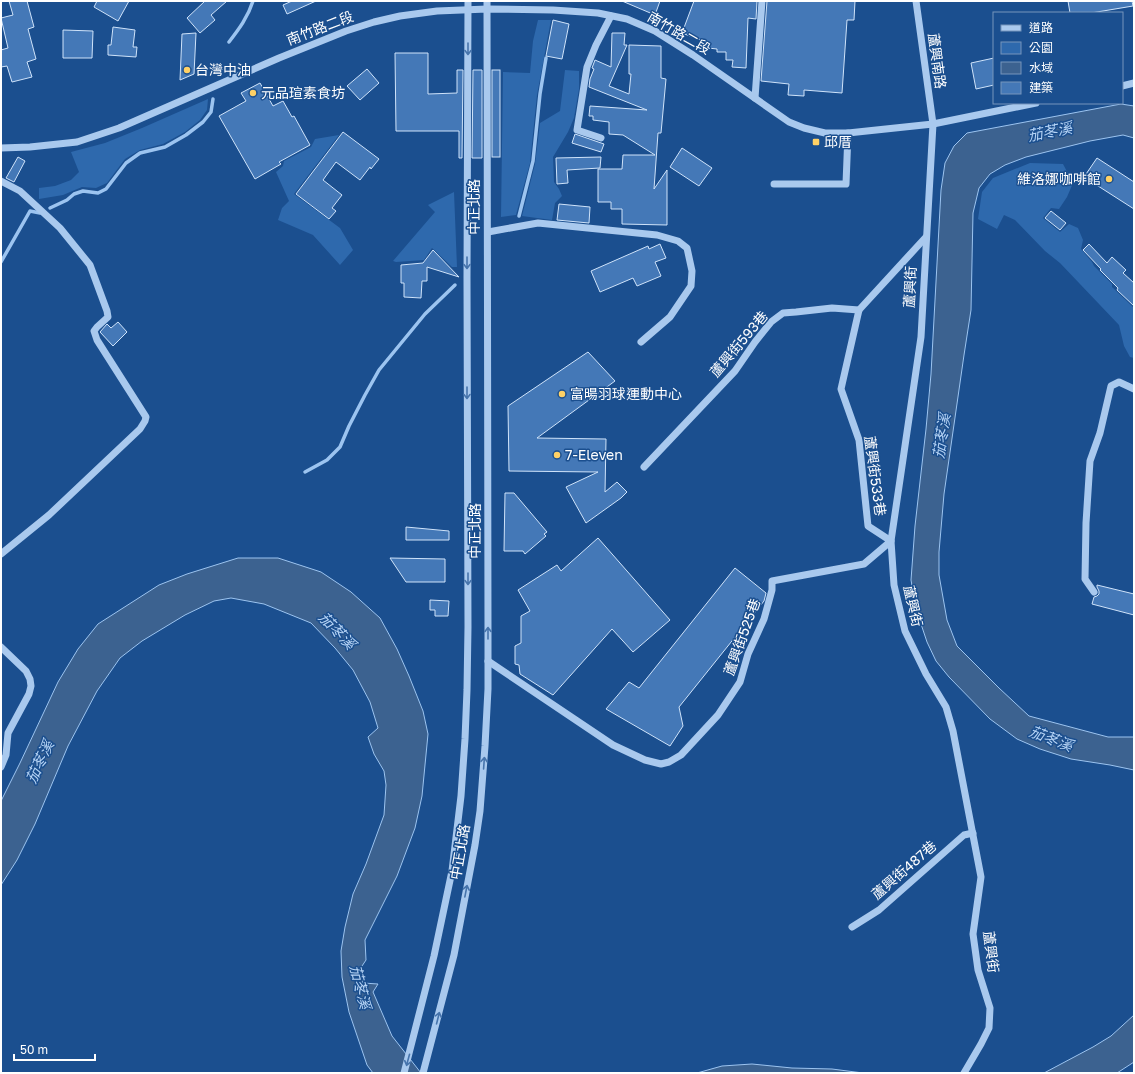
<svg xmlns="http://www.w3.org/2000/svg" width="1135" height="1074" viewBox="0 0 1135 1074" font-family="'Golos Text','Noto Sans TC',sans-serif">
<rect width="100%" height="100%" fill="#1b4f8f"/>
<!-- green -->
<g fill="#2e69ad">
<polygon points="538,20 551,20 537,95 530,163 516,215 501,217 503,72 530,73 533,41"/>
<polygon points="565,70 579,71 579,89 574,118 568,132 553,157 554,182 559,189 562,196 555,203 552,220 522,216 535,164 540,123 560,111"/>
<polygon points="208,99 207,110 200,120 185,132 163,144 140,150 125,159 107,183 96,188 82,187 63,195 39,199 39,188 55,186 71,180 79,172 71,152 105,143 142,128"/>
<polygon points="339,135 294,194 340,228 353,250 340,265 313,235 278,220 282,208 289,201 276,172 283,166 284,161 311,147 315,139"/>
<polygon points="1030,163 1063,164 1073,183 1067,197 1059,209 1051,208 1043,218 1060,232 1069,224 1078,228 1083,240 1081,249 1092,262 1094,266 1112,284 1112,287 1133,307 1134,358 1130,357 1124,346 1119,325 1060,263 1045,251 1015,220 1004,215 997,229 978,219 982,192 993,178"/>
<polygon points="454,192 457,267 452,267 432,248 424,260 396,262 393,261 435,212 428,205"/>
</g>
<!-- water -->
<g fill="#3c6290" stroke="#9cc4f0">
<polygon points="1121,104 1134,106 1134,138 1123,135 1090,141 1026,157 1005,165 990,174 979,188 973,213 971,310 964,355 944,494 939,552 939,575 947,620 957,646 999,688 1029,716 1108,737 1134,737 1134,770 1110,765 1071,759 1040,749 1017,739 990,719 949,677 936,661 927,642 916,609 911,580 915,526 926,429 931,374 941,190 945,163 954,146 967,133"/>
<polygon points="238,558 278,558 321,572 351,592 380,618 397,649 409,676 423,711 428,734 422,796 415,828 397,876 365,940 366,960 360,969 363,983 378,984 373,992 392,1036 421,1073 373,1073 367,1065 349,1012 342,977 341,951 345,927 353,894 366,864 384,815 386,785 384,771 374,754 368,737 378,728 370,702 353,670 335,648 311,623 264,604 231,598 214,601 185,615 142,641 120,658 97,691 68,746 35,824 17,860 1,885 1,801 20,763 58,682 78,649 98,624 159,585 187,574"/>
<polygon points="1134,1015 1134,1062 1117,1073 1044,1073 1093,1047 1111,1036"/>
<polygon points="752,1064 792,1068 832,1069 863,1073 697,1073 722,1066"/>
</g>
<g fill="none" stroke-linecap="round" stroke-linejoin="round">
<!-- stream -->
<g stroke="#9cc4f0" stroke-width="3.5">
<path d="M229,42C239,29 248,17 253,1"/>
<polyline points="50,208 67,200 74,194 83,191 98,193 106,189 126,163 140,153 165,147 186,135 203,122 211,112 213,99"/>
<polyline points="519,216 533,161 540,94 546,58"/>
<polyline points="1,262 30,211 40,213"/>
<polyline points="305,472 327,460 340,447 349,426 365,395 379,370 425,314 455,285"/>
</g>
</g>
<!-- building -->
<g fill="#4478b7" stroke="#cfe3fa">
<polygon points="9,1 27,1 34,27 28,29 36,59 27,62 32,77 12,82 7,66 1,67 1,50 8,48 1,18 13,15"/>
<polygon points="97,1 129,1 118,21 94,7"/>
<polygon points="205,1 227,1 211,15 215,20 200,33 187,18"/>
<polygon points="292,1 316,1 287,14 283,5"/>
<polygon points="622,1 660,1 655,15"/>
<polygon points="694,1 757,1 756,19 748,18 746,68 732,67 733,60 726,60 726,52 717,52 717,49 708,48 708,43 682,33"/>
<polygon points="767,1 855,1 854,20 847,20 842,93 804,90 804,96 788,95 789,84 761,81"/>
<polygon points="1068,1 1132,1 1133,6 1091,13 1070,13"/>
<polygon points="553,20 569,24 562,59 546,56"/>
<polygon points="113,27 135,30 133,47 137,47 136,57 108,55 108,45 111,45"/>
<polygon points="63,30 93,31 92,58 63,58"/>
<polygon points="196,33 194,74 180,80 182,34"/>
<polygon points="612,33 625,33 624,45 627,45 609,86 629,94 631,74 629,74 629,45 661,46 661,78 666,79 661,133 658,133 654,189 667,170 667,225 622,224 622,209 611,209 611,202 598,202 598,169 622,169 623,155 655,155 623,135 609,134 609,122 593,120 593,116 589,116 590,106 647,110 589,87 590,79 594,69 592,68 595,60 611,67"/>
<polygon points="395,53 428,53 428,94 457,93 457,70 463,70 462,158 459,158 459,131 396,131"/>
<polygon points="994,58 994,85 976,89 971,63"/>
<polygon points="367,69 379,83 360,100 347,86"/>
<polygon points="473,70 482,70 482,158 472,158"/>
<rect x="492" y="70" width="8" height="87"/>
<polygon points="260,83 273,106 283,101 292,117 294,116 310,145 279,162 281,164 255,179 219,116 246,101 241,93"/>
<polygon points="343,132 379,159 371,169 370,167 360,180 336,162 323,180 342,195 332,208 336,211 329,219 296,194"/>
<polygon points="575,134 604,144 601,152 572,143"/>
<polygon points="682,148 712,168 699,186 670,167"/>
<polygon points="18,157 25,161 14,182 6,178"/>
<polygon points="601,157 600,168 567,170 568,183 557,184 556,158"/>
<polygon points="1097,158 1134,182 1134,209 1084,177"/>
<polygon points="559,204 590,207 589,223 557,220"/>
<polygon points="1051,211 1066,223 1060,230 1045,218"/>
<polygon points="660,244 666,258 655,262 661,276 637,286 633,278 600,292 591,271 648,246 649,249"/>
<polygon points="1089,244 1107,263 1112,257 1126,270 1123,273 1134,283 1134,306 1117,290 1118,288 1100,270 1101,269 1083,250"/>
<polygon points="433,250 459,277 427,267 427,281 422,281 421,298 404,297 404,283 401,283 401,265 423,263"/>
<polygon points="118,322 127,332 113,346 100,332 107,324 111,328"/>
<polygon points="588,352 615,381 537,438 606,439 605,492 617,482 627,492 621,498 586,523 566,487 598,472 509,471 508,406"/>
<polygon points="505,493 514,493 547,532 544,534 546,536 525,554 523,551 504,551"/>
<polygon points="406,527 449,531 449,540 406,540"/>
<polygon points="598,538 670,620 633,652 612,629 553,695 520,674 519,665 515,664 515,646 521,643 521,616 530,611 518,590 557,565 561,571"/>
<polygon points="390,558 445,559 445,582 406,582"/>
<polygon points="735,568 766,593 764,601 679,707 683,726 670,746 606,709 629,682 639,688"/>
<polygon points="1097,585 1134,594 1134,615 1092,604 1094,597 1097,596 1099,594 1099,591 1097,587"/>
<polygon points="430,600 449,601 448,616 435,616 435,610 430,610"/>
</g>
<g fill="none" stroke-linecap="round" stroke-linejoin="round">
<!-- minor -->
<g stroke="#a9c9ee" stroke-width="7">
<polyline points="916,1 933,124 921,337 891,541 894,585 905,631 926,674 946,707 953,731 981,877 973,934 978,970 990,1008 989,1028 981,1044 964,1073"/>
<polyline points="1122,86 1134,83"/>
<polyline points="755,98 762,1"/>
<polyline points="601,138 577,130 587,67 596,45 611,16"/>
<polyline points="1,148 30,147 77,142 119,128 279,58 346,31 374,22 400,16 437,11 487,9 553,10 598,13 627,19 655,31 693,55 789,122 804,128 825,133 848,133 933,124 1036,103"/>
<polyline points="1,181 20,191 60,228 90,265 107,311 108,317 97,327 94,331 97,340 146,417 145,421 140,429 49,515 1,554"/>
<polyline points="774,184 846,184 848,133"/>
<polyline points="488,232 538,223 657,235 678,241 687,248 692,271 691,286 670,317 641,342"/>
<polyline points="644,467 735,371 755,342 771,322 783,313 796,312 832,308 859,310"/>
<polyline points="1094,592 1085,579 1086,523 1090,461 1100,433 1111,386 1119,382 1134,389"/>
<polyline points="1,647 26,671 30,679 31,686 29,694 8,733 6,755 1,767"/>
<polyline points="488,661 613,745 645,760 661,764 669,762 681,755 718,715 740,682 748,654 764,619 772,590 772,581 864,564 891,541 868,526 859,440 841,389 859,310 926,237"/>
<polyline points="852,927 879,910 964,835 973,833"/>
<polyline points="404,1073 434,956 452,871 461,796 465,739 467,690 468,627 467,278 468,1"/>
<polyline points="423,1073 454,955 475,845 480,811 485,746 488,689 488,629 487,1"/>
</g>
</g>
<!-- one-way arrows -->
<defs><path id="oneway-shaft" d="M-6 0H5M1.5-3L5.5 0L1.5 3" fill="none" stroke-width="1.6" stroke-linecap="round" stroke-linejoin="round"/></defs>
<g stroke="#4674ac">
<use href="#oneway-shaft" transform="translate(468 49) rotate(90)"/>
<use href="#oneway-shaft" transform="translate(467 263) rotate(90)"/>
<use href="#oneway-shaft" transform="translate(467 393) rotate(90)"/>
<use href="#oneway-shaft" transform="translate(468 579) rotate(90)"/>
<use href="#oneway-shaft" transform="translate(488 633) rotate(-90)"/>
<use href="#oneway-shaft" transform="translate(484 763) rotate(-86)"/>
<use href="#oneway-shaft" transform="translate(466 891) rotate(-79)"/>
<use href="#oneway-shaft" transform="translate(438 1018) rotate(-76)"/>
<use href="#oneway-shaft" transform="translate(408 1060) rotate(105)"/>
</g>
<!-- markers -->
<g fill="#ffd166" stroke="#1b4f8f" stroke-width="1.5">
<circle cx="187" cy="70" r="4"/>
<circle cx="253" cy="93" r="4"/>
<rect x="812" y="138" width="8" height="8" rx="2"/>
<circle cx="1109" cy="179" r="4"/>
<circle cx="562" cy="394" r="4"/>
<circle cx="557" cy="455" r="4"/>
</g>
<g text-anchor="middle" stroke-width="3" stroke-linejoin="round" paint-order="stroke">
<!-- street labels -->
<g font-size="14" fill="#fff" stroke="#1b4f8f">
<text transform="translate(320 28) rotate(-21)" y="5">南竹路二段</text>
<text transform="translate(679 33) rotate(30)" y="5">南竹路二段</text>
<text transform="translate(937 61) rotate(82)" y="5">蘆興南路</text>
<text transform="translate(474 207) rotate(-90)" y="5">中正北路</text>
<text transform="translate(910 287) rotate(-87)" y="5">蘆興街</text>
<text transform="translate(739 344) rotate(-50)" y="5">蘆興街593巷</text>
<text transform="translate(875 476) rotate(82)" y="5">蘆興街533巷</text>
<text transform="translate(475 531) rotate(-90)" y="5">中正北路</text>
<text transform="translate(913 606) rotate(77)" y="5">蘆興街</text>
<text transform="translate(742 637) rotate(-70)" y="5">蘆興街525巷</text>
<text transform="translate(460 852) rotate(-80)" y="5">中正北路</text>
<text transform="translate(904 870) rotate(-41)" y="5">蘆興街487巷</text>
<text transform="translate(991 952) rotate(83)" y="5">蘆興街</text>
</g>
<!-- poi labels -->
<g font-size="14" fill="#fff" stroke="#1b4f8f" text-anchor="start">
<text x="195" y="75">台灣中油</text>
<text x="261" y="98">元品瑄素食坊</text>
<text x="824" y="147">邱厝</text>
<text x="1101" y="184" text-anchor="end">維洛娜咖啡館</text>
<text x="570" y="399">富暘羽球運動中心</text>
<text x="565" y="460">7-Eleven</text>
</g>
<!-- water labels -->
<g font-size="15" font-style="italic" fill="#b5d3f5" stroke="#1b4f8f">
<text transform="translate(1050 132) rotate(-11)" y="5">茄苳溪</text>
<text transform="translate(942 436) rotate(-81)" y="5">茄苳溪</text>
<text transform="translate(337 631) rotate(46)" y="5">茄苳溪</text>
<text transform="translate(1051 739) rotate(21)" y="5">茄苳溪</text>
<text transform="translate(40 762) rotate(-65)" y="5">茄苳溪</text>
<text transform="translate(360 987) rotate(76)" y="5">茄苳溪</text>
</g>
</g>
<!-- border -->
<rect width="1135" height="1074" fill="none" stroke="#ffffff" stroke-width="4"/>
<!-- legend -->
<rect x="993" y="12" width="130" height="92" fill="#1b4f8f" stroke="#7695bc"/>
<rect x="1001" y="25" width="20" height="6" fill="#a9c9ee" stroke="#7695bc"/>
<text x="1029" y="32" font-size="12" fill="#ffffff">道路</text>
<rect x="1001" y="42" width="20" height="12" fill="#2e69ad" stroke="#7695bc"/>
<text x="1029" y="52" font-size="12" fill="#ffffff">公園</text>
<rect x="1001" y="62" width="20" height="12" fill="#3c6290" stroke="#7695bc"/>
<text x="1029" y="72" font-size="12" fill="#ffffff">水域</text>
<rect x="1001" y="82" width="20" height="12" fill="#4478b7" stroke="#7695bc"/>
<text x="1029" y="92" font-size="12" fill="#ffffff">建築</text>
<!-- scale -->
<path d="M14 1054v6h81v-6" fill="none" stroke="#ffffff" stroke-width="2"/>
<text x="20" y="1054" font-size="12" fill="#ffffff" stroke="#1b4f8f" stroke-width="3" paint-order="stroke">50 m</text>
</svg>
